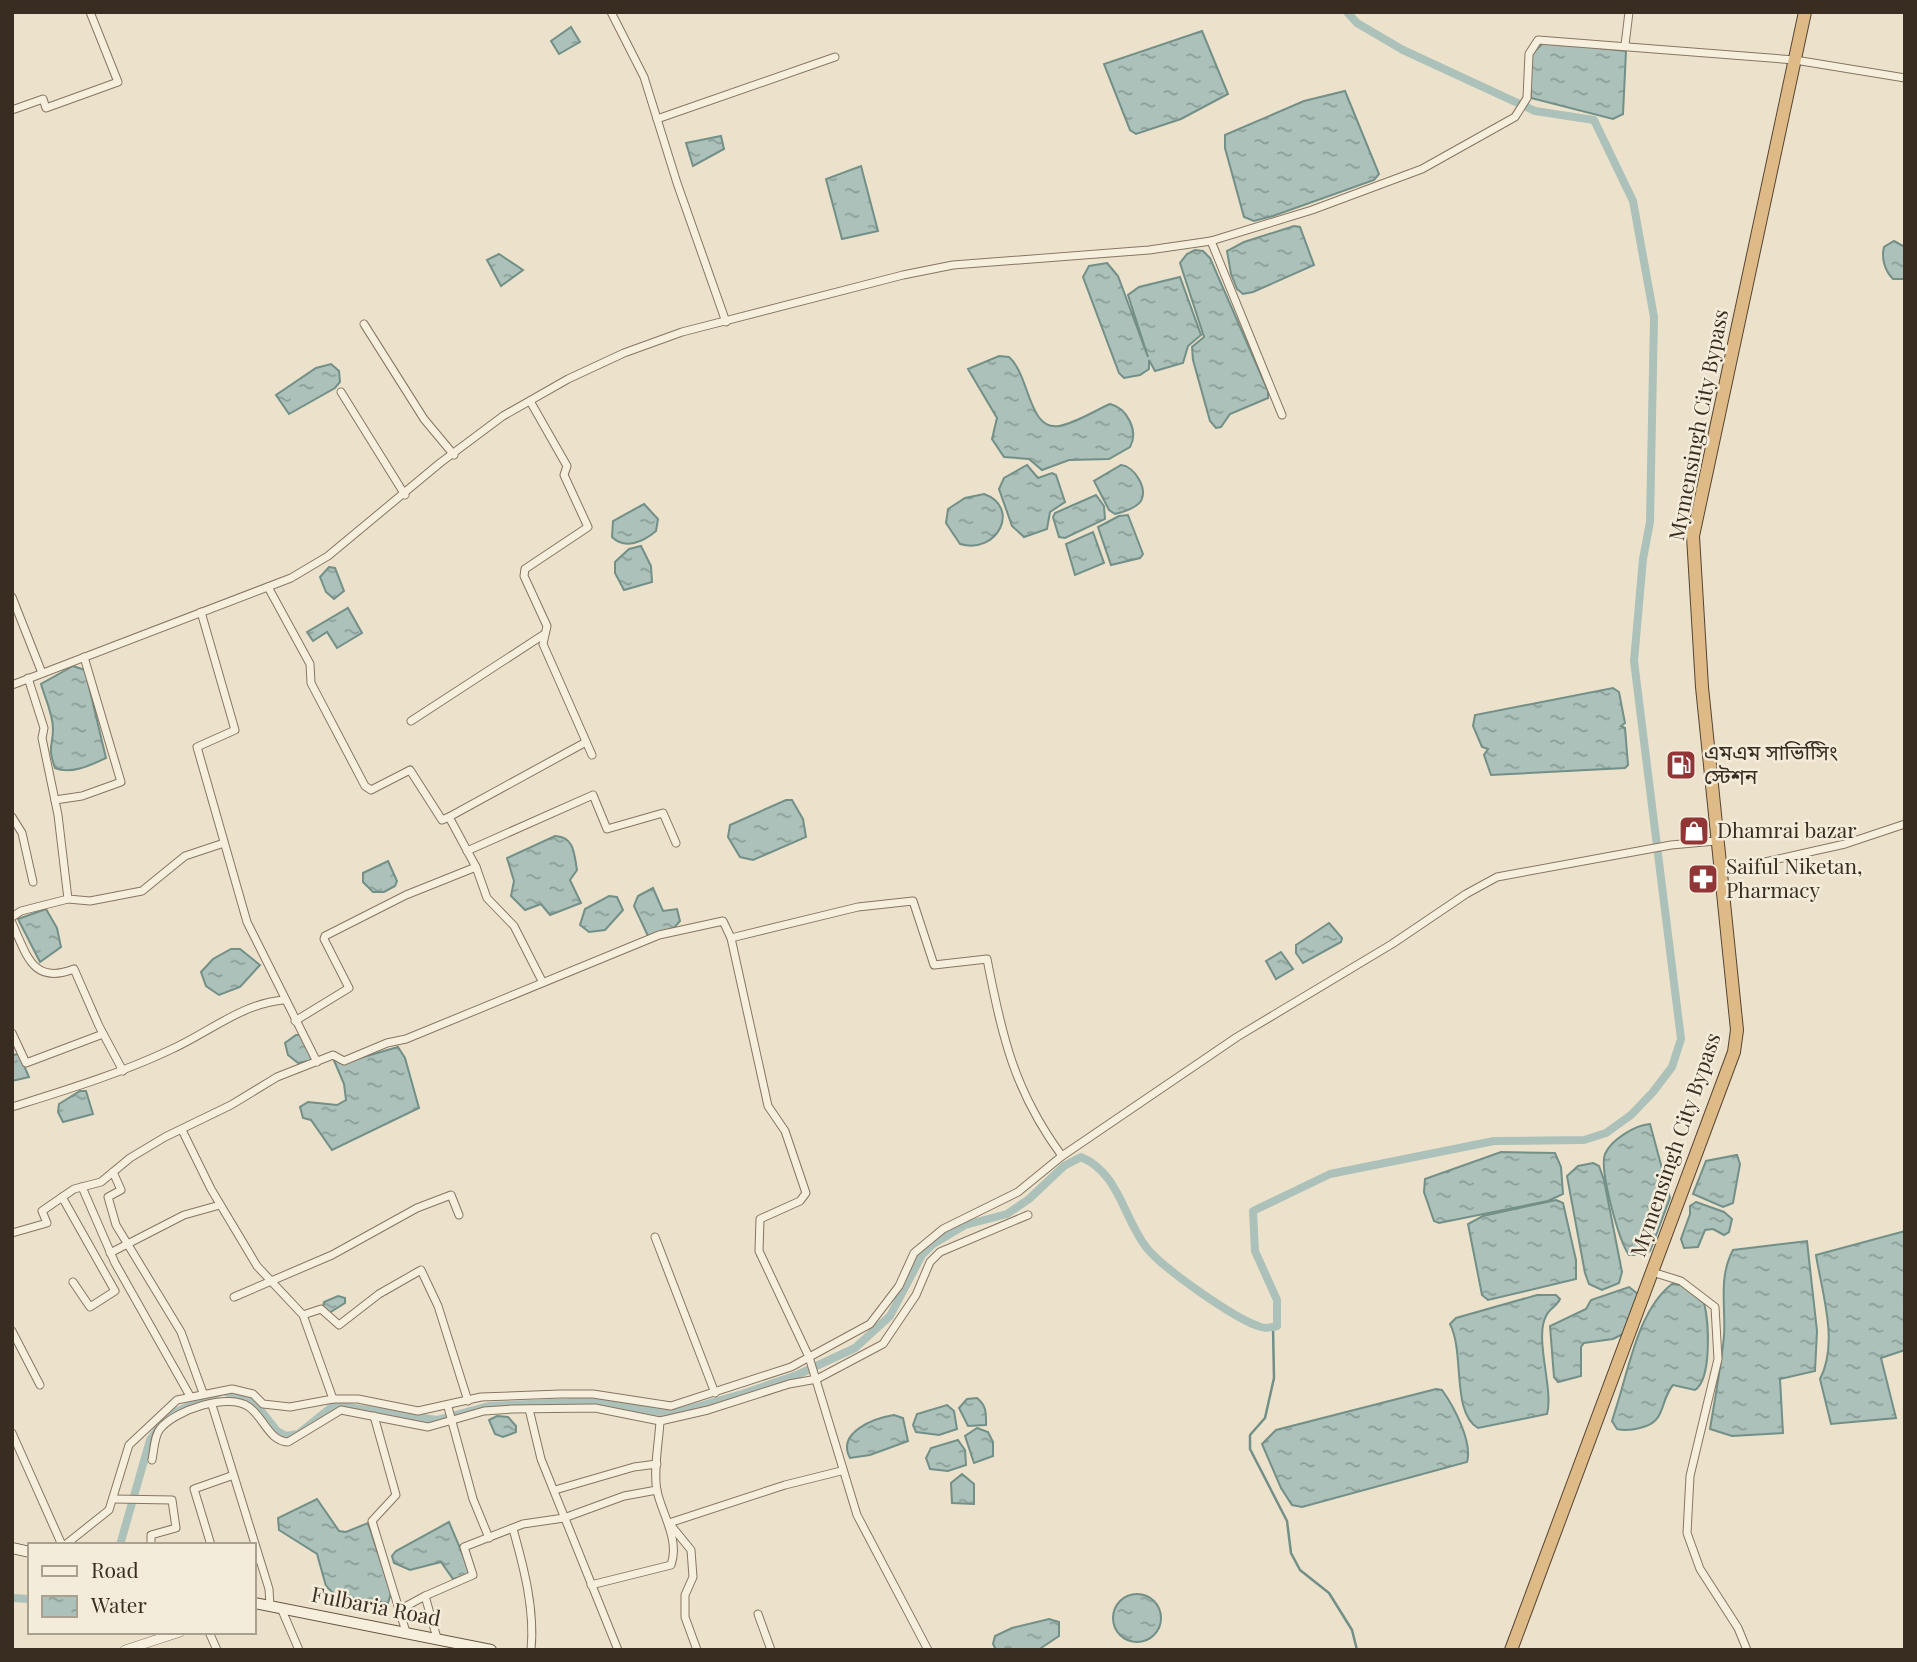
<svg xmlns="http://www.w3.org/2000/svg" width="1917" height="1662" viewBox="0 0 1917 1662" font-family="'Playfair Display','Noto Sans Bengali',serif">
<defs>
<pattern id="water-ripples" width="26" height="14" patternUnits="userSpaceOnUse" patternTransform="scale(1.75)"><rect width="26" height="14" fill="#abc1ba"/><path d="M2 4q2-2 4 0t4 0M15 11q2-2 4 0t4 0" fill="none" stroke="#8c9d97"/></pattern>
</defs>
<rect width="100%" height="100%" fill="#ece2cb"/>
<!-- water -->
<g fill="url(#water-ripples)" stroke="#728f88" stroke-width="2">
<polygon points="571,27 580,42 559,54 551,41"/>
<polygon points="1202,31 1228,94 1181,119 1136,134 1130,130 1104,64"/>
<polygon points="1544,42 1626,51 1623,114 1613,119 1531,98 1531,55"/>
<polygon points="1345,91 1379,174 1374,180 1273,216 1254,221 1244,217 1225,148 1225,135 1304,101"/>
<polygon points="721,136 724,149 693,166 686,143"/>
<polygon points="861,166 878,231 842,239 826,179"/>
<polygon points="1294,226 1300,227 1314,265 1253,292 1243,294 1237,289 1231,274 1227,251 1244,242"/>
<path d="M1894,241L1905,247V279H1893C1885,271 1881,258 1884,247Z"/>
<polygon points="1195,250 1203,251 1210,258 1268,391 1268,398 1230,414 1221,427 1216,428 1210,421 1193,360 1192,347 1204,337 1180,263 1187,254"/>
<polygon points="499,254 523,270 501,286 487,260"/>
<polygon points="1107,263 1118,276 1148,357 1128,295 1139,287 1180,277 1201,335 1188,346 1183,363 1155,371 1149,360 1149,369 1140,375 1124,378 1119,373 1083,277 1089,266"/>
<path d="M999,356L1009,357C1030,375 1028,431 1059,426C1076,423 1094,411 1110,404C1127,408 1139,431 1130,447L1109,459L1069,460L1042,470L1029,459L1004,457L992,439L997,418L968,369Z"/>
<polygon points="331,364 339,371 340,382 335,388 289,414 276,395 316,368"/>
<polygon points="1027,465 1038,478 1052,473 1056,475 1065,502 1050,512 1047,529 1024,537 1012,526 999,489 1004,478"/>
<path d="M1121,465C1134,466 1148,488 1141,501C1136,508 1123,512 1115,514L1109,510L1094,481Z"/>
<path d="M984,494C1021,507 998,555 960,544L946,523L948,509L965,498Z"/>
<polygon points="1096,495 1104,506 1105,519 1065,538 1059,537 1053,517 1055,513"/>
<path d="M644,504L658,519L656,531C643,542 625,550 612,537L613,521Z"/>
<polygon points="1128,515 1143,554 1140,558 1111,565 1098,527 1119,516"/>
<polygon points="1093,532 1104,563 1075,575 1066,544"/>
<polygon points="641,546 651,566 652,582 624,590 615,573 615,562 629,549"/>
<polygon points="329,567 335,568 344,591 334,599 326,592 320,577"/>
<polygon points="348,608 362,633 337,648 327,632 313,641 307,632"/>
<path d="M73,666L85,670L106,758C91,765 71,775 55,768C47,746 53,747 53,729C53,714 45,698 41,684Z"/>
<polygon points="1613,688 1619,692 1625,723 1621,726 1625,728 1628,765 1625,768 1491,775 1484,755 1488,749 1482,747 1473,726 1475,715"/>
<polygon points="786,800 792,800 803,819 806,837 753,860 740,857 728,837 730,825"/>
<path d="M555,836C575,837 574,854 577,870L570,880L581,903L550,915L541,904L525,910L511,896L514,881L507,858Z"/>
<polygon points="388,861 397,881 395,886 384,892 373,892 363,882 363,873"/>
<polygon points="653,888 663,911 677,909 680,921 674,928 648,936 634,906 638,896"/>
<polygon points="609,896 617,897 623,910 605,930 589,932 580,925 585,909"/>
<polygon points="46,909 57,928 61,947 40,962 18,919"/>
<polygon points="1329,923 1342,938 1341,942 1303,963 1296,953 1296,945"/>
<polygon points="231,949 240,949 260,965 240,987 219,995 206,986 201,972 213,959"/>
<polygon points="1281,952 1293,969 1276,979 1266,961"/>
<polygon points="296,1035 300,1035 314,1060 298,1063 288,1055 285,1043"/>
<polygon points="398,1047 405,1058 419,1108 332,1150 311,1120 303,1118 300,1107 308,1102 337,1105 346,1100 344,1084 333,1058 343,1063"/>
<polygon points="19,1054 29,1077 12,1081 12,1055"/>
<polygon points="80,1091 86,1091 93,1114 63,1122 58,1112 59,1104"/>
<path d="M1650,1124L1670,1198L1650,1251L1643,1255H1629C1619,1241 1599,1170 1605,1154C1611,1140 1635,1125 1650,1124Z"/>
<polygon points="1501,1152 1555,1153 1561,1167 1563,1194 1548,1201 1439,1223 1434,1221 1424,1192 1425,1179"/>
<polygon points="1737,1155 1740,1164 1733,1203 1723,1207 1693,1194 1706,1161"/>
<polygon points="1593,1163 1599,1166 1604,1180 1622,1272 1619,1283 1602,1290 1589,1284 1585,1273 1567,1176 1578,1166"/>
<polygon points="1556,1200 1563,1203 1576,1260 1576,1279 1488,1300 1482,1295 1468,1224 1483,1216"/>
<polygon points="1696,1202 1724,1212 1732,1219 1729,1232 1724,1235 1713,1229 1705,1230 1698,1247 1684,1248 1681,1239 1690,1214 1690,1206"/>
<path d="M1905,1231V1350L1881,1358L1896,1418L1831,1424L1820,1379C1839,1343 1822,1293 1816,1255Z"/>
<path d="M1807,1241L1817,1331L1815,1371L1780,1379L1783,1433L1732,1436L1710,1429C1715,1398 1721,1367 1724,1336C1726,1306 1718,1278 1733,1250Z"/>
<path d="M1672,1284L1681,1285L1704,1303C1709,1321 1712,1379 1695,1390L1673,1385C1659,1402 1667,1422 1640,1428C1632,1430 1625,1431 1617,1429L1612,1421L1616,1408C1629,1369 1638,1310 1672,1284Z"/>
<polygon points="1629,1287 1638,1294 1623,1334 1613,1339 1584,1343 1581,1347 1581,1376 1558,1382 1554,1377 1550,1326 1586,1309 1591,1300"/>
<path d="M1537,1295H1556L1560,1299C1557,1306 1549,1309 1546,1316C1534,1338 1554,1390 1547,1414L1478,1428C1451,1412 1465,1353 1450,1324L1456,1318Z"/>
<polygon points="338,1296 345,1298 345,1303 329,1313 323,1307 324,1302"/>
<path d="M1436,1389L1442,1390C1453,1405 1473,1442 1467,1462L1302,1507L1292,1505L1281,1488L1262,1444L1276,1430Z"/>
<path d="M977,1398C987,1406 986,1414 986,1425L968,1426L959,1408L967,1399Z"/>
<polygon points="947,1405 954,1411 957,1429 939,1435 916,1432 913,1425 917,1414"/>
<path d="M894,1415L903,1418L908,1441L870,1455L850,1458C836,1432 875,1418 894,1415Z"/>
<polygon points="497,1416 508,1417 516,1426 516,1432 503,1437 495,1434 489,1420"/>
<polygon points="977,1428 988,1432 993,1442 993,1456 974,1463 965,1436"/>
<polygon points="958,1440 965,1450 966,1465 948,1471 930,1469 926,1458 931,1448"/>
<polygon points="962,1474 974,1484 974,1504 952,1503 951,1483"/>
<polygon points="317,1499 339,1531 346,1532 368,1523 391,1593 388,1603 335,1595 326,1586 317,1554 279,1530 278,1518"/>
<polygon points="449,1522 471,1574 453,1579 441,1562 410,1570 394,1563 392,1556 396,1551"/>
<circle cx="1137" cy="1618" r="24"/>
<polygon points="1049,1619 1059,1622 1059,1636 1038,1650 996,1650 993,1644 995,1636 1012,1628"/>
</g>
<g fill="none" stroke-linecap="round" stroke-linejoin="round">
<!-- stream -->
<polyline stroke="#728f88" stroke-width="2.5" points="1273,1327 1274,1378 1265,1418 1250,1435 1250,1449 1287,1521 1291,1553 1300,1570 1329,1593 1352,1630 1357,1650"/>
<!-- canal -->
<g stroke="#abc1ba" stroke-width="8">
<path d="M120,1545L150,1440L167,1416L223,1391L255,1403L277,1431L286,1436L298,1434L334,1405L437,1420L489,1406L595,1401L671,1414L742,1394L797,1375L855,1348L890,1316L922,1255L933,1244L965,1225L1007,1214L1029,1199L1064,1166L1081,1157C1119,1173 1123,1217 1146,1247C1161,1267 1236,1320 1261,1327C1265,1329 1272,1327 1277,1326V1300L1255,1251L1253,1211L1330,1174L1494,1141L1584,1140L1606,1133L1631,1115L1653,1092L1672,1067L1681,1039L1634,661L1643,559L1650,522L1654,317L1633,201L1594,120L1535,111L1403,50L1357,23L1347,12"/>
<polyline points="12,1598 30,1599"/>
</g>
<!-- minor casing -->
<g stroke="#877560" stroke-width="9">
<g id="minor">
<polyline points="611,12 644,77 677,183 726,322"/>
<polyline points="1625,45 1629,12"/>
<polyline points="12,110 43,99 46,108 118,82 90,12"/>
<polyline points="657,119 835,57"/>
<polyline points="1211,241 1282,415"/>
<polyline points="364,324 424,419 454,455"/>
<polyline points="341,392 405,495"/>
<polyline points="530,401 567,466 564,475 588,527 525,569 524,576 547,626 543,644 592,755"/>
<polyline points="268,587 310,664 311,683 365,786 371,790 410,770 442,820 449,817 476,867 487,898 514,926 542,981"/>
<polyline points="12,597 42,673"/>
<polyline points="201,612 235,730 197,747 247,922 317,1062"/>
<polyline points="12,685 291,578 328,556 440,463 503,416 568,379 624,353 682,332 903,275 953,265 1149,250 1211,241 1312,210 1422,169 1515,117 1527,98 1529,54 1538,40 1795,60 1905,78"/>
<polyline points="411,721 543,635"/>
<polyline points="55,800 82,796 121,782 84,657"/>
<polyline points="12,817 22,833 33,882"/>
<polyline points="449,817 586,742"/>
<polyline points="467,851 593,795 607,829 663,813 676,843"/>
<polyline points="1720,872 1845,844 1905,824"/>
<polyline points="68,899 90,901 142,891 185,856 224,843"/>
<polyline points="12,917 21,911 68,899 58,815 42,738 44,728 28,678"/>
<path d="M12,923C27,956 33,985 74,969L99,1026L123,1071"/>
<path d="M731,938L858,907L913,901L934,965L987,959C1002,1036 1014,1091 1062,1156"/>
<polyline points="295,1021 349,988 324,939 325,936 406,895 476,867"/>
<polyline points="12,1033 26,1063 103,1034"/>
<path d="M12,1107C66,1090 119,1074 170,1050C208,1033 241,1004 283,1000"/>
<polyline points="113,1172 121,1190 108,1197 116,1225 181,1332 203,1393"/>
<polyline points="82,1187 115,1263 190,1396"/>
<polyline points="62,1197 115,1291 90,1307 73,1282"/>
<polyline points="12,1233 47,1223 42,1211 74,1189 101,1182 130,1158 165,1137 231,1105 277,1077 333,1055 344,1061 387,1043 406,1039 659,935 723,921 731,938 768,1106 785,1131 806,1193 800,1201 760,1219 759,1251 809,1357 857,1515 928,1650"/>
<polyline points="655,1237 715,1393"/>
<polyline points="110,1253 184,1215 220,1205"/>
<polyline points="1652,1272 1681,1281 1715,1307 1718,1359 1690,1476 1687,1533 1700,1569 1738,1628 1747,1650"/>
<polyline points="234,1297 332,1255 417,1208 451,1195 459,1215"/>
<polyline points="303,1315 321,1309 339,1325 379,1294 421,1270 438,1306 468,1401"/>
<polyline points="12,1331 40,1385"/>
<polyline points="333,1399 358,1399 418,1411 481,1397 560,1394 593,1394 671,1406 791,1367 870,1324 899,1286 914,1253 943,1229 1018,1192 1062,1156 1237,1037 1392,944 1466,894 1497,877 1671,845 1716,841"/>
<polyline points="212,1405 269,1589 270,1606"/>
<polyline points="448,1407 473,1499 489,1538"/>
<polyline points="529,1409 541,1459 618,1650"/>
<polyline points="374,1416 396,1495 372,1521 406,1632"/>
<polyline points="12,1433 62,1545"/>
<path d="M152,1460C154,1451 154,1436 160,1429C175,1410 229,1392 249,1407C264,1418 269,1441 288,1442L341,1410L428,1427L484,1411L512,1409L595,1408L660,1421"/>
<polyline points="555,1490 634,1467 657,1464"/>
<polyline points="114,1499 172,1500 176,1528 151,1535 151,1545"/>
<path d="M513,1529C524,1568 535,1610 531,1650"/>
<polyline points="65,1545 109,1510 129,1445 177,1400 232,1389 253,1394 263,1404 290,1407 333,1399 303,1315 257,1266 211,1189 182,1130"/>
<polyline points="211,1545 194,1489 231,1476"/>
<path d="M591,1585L671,1565C680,1540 662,1514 657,1491C653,1470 659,1442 660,1421L708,1410L789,1384L817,1379L883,1344L916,1295L930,1262L940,1252L1028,1215"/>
<polyline points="425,1596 473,1575 464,1547 523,1524 564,1518 624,1496 657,1490"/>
<polyline points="281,1608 299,1650"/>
<polyline points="399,1610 425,1596 437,1638"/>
<polyline points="758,1614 771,1650"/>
<polyline points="209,1632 217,1650"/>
<polyline points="697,1650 685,1617 685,1595 693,1577 691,1550 669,1523 785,1485 841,1471"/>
</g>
</g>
<!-- tertiary casing -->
<g stroke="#877560" stroke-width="10">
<polyline id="tertiary" points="125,1650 180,1632"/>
</g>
<!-- secondary casing -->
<g stroke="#695643" stroke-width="12">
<g id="secondary">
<polyline points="12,1548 30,1552"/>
<polyline points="254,1603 491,1650"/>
</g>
</g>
<!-- trunk casing -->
<g stroke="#564434" stroke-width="14">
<polyline id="trunk" points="1511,1650 1734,1052 1737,1030 1702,687 1693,536 1805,12"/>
</g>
<!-- minor -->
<use href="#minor" stroke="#f7efde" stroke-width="7"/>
<!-- tertiary -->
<use href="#tertiary" stroke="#f7efde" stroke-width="9"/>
<!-- secondary -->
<use href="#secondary" stroke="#f7efde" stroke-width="10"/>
<!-- trunk -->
<use href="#trunk" stroke="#debb86" stroke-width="12"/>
</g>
<!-- icons -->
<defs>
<g id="fuel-square" transform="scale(1.575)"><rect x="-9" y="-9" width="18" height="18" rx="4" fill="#913537" stroke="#f4ecda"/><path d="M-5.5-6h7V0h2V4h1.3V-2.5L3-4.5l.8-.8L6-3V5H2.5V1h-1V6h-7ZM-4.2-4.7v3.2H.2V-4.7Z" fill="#fff"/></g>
<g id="shop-square" transform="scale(1.575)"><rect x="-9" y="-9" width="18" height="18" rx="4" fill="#913537" stroke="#f4ecda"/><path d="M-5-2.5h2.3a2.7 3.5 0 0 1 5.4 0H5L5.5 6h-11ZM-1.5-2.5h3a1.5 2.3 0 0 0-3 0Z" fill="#fff"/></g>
<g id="pharmacy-square" transform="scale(1.575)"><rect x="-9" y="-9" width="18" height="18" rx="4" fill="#913537" stroke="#f4ecda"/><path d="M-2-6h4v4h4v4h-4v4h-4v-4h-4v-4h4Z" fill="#fff"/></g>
</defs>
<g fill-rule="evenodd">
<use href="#fuel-square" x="1681" y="765"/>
<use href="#shop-square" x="1694" y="831"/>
<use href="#pharmacy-square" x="1703" y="879"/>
</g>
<g text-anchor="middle" stroke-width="5" stroke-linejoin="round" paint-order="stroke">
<!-- street labels -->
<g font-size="21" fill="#392d22" stroke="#f4ecda">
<text transform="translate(1699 425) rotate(-79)" y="7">Mymensingh City Bypass</text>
<text transform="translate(1676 1145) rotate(-71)" y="7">Mymensingh City Bypass</text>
<text transform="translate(376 1607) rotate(11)" y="7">Fulbaria Road</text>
</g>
<!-- poi labels -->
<g font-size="21" fill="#392d22" stroke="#f4ecda" text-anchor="start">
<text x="1704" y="760">এমএম সাভ‌িসি‌িং<tspan x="1704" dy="24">স্ট‌েশন</tspan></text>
<text x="1717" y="838">Dhamrai bazar</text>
<text x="1726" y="874">Saiful Niketan,<tspan x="1726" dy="24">Pharmacy</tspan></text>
</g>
</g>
<!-- border -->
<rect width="1917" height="1662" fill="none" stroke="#392d22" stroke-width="28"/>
<!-- legend -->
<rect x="28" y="1543" width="228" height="91" fill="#f4ecda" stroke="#a9a090" stroke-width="2"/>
<rect x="42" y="1566" width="35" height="10" fill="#f7efde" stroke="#a9a090" stroke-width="2"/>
<text x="91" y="1578" font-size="21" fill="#392d22">Road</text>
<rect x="42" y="1596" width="35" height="21" fill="url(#water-ripples)" stroke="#a9a090" stroke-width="2"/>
<text x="91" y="1613" font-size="21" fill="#392d22">Water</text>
</svg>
